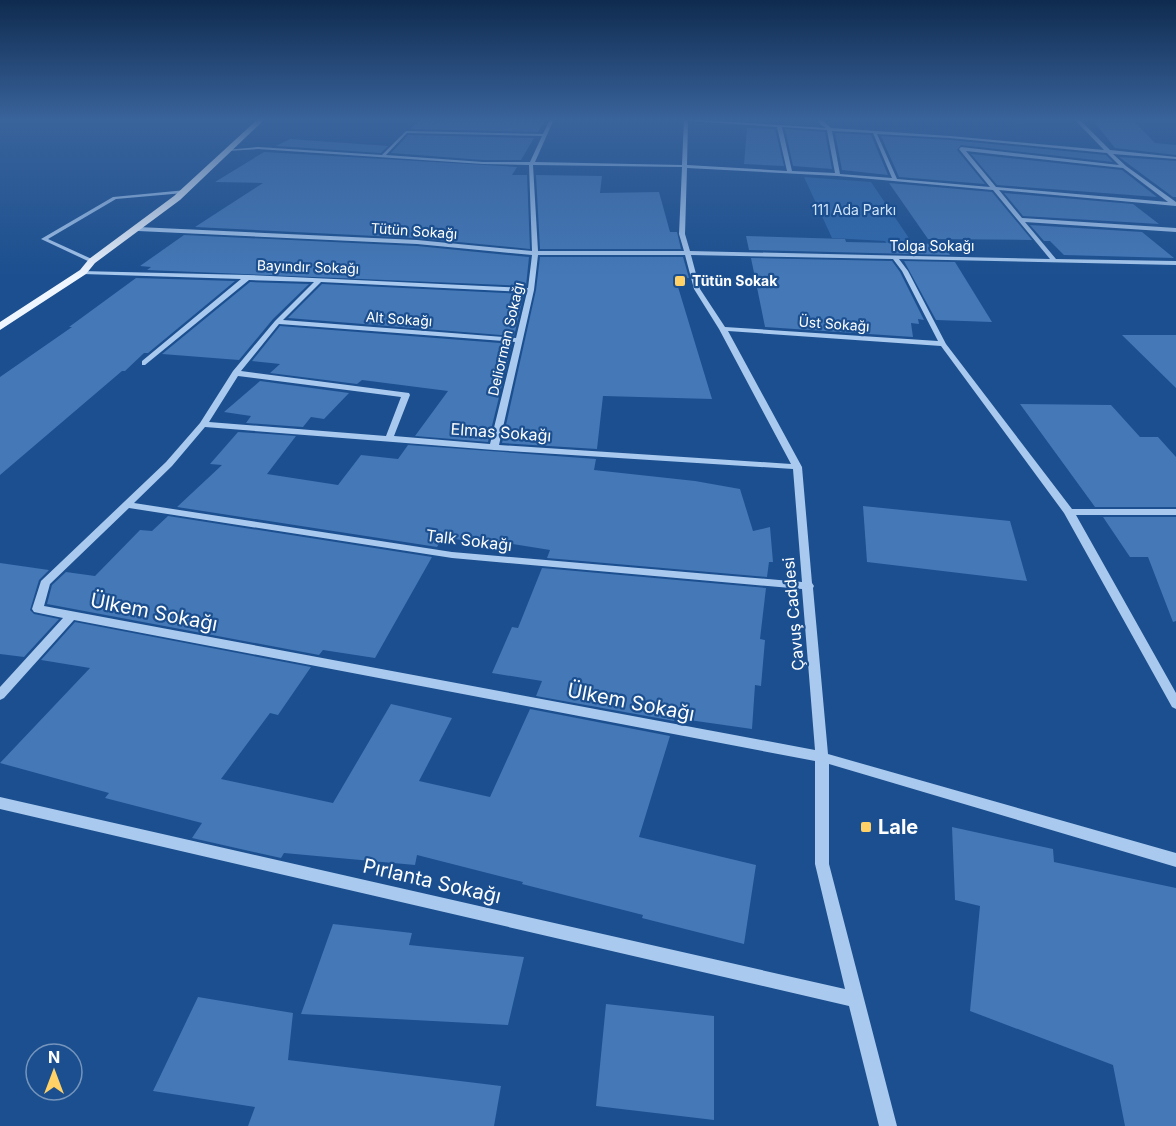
<svg xmlns="http://www.w3.org/2000/svg" width="1176" height="1126" viewBox="0 0 1176 1126" font-family="Inter,sans-serif">
<rect width="100%" height="100%" fill="#1b4f8f"/>
<!-- green -->
<polygon fill="#2e69ad" points="804,177 871,182 919,253 892,253 885,241 832,238"/>
<!-- building -->
<g fill="#4478b7">
<polygon points="421,119 441,121 443,119 546,119 538,132 410,129"/>
<polygon points="1092,119 1132,119 1155,143 1176,145 1176,155 1115,148"/>
<polygon points="747,128 775,129 784,166 744,164"/>
<polygon points="785,129 825,132 832,169 793,166"/>
<polygon points="835,133 871,135 888,175 842,170"/>
<polygon points="408,135 534,138 521,160 483,160 391,153"/>
<polygon points="881,136 950,140 1106,155 1113,162 961,145 957,150 985,184 899,177"/>
<polygon points="290,139 388,146 381,153 276,146"/>
<polygon points="264,152 517,167 512,175 527,175 530,249 417,238 195,227 263,183 215,182"/>
<polygon points="971,154 1122,170 1157,197 997,185"/>
<polygon points="1119,157 1176,161 1176,197 1173,197"/>
<polygon points="536,175 602,176 600,193 659,192 670,232 677,232 681,249 540,249"/>
<polygon points="889,183 992,192 1032,240 928,239"/>
<polygon points="1004,193 1133,204 1159,224 1023,216"/>
<polygon points="1030,225 1142,232 1174,258 1064,255 1050,241 1044,241"/>
<polygon points="184,235 417,246 529,257 526,286 147,270 151,267 140,266"/>
<polygon points="746,236 845,239 846,242 943,244 950,255 749,250"/>
<polygon points="540,257 683,257 689,278 675,277 712,399 603,396 597,449 502,443 536,290"/>
<polygon points="751,258 892,261 900,272 924,320 918,319 919,324 911,323 913,337 765,327"/>
<polygon points="904,261 955,262 992,322 936,320"/>
<polygon points="136,278 235,281 148,353 144,353 125,371 122,371 0,475 0,377 72,327 69,327"/>
<polygon points="250,282 309,284 273,319 239,360 162,354"/>
<polygon points="322,284 524,294 514,336 288,318"/>
<polygon points="280,326 512,344 488,442 415,436 448,391 362,380 357,384 270,373 280,364 252,361"/>
<polygon points="1122,335 1176,335 1176,388"/>
<polygon points="260,381 349,393 324,419 311,417 303,427 246,423 251,416 224,412"/>
<polygon points="1020,404 1111,405 1140,437 1158,437 1176,457 1176,507 1095,507"/>
<polygon points="238,432 296,436 267,474 338,485 361,455 398,459 408,445 596,459 594,470 695,481 740,489 753,531 770,527 773,562 769,562 767,577 547,558 550,550 470,537 468,541 443,537 437,547 177,507 222,465 210,464"/>
<polygon points="863,506 1010,521 1027,581 867,562"/>
<polygon points="168,516 432,557 375,658 323,650 319,655 47,604 52,585 66,572 95,576 140,530 152,531"/>
<polygon points="1103,517 1176,517 1176,621 1173,622 1148,557 1130,557"/>
<polygon points="0,563 49,570 39,580 30,610 34,614 59,619 24,657 0,654"/>
<polygon points="542,568 766,588 760,639 765,640 761,686 755,685 752,729 675,718 674,721 536,696 542,681 492,673 512,627 518,628"/>
<polygon points="75,622 311,667 278,715 270,713 221,779 333,803 391,704 452,718 419,781 490,797 530,709 670,736 639,837 756,865 744,944 642,918 643,915 522,884 523,882 417,855 415,865 284,853 281,858 192,838 202,823 105,798 109,793 0,763 90,668 41,660"/>
<polygon points="952,827 1053,849 1054,862 1176,888 1176,1126 1125,1126 1113,1065 970,1011 980,906 955,900"/>
<polygon points="333,924 412,933 409,945 524,957 508,1025 301,1014"/>
<polygon points="198,997 293,1013 288,1060 501,1086 494,1126 248,1126 255,1107 153,1091"/>
<polygon points="606,1004 714,1016 714,1120 596,1106"/>
</g>
<g fill="none" stroke-linecap="round" stroke-linejoin="round">
<!-- minor -->
<g fill="#a9c9ee" fill-rule="evenodd">
<path d="M550,119H554L535,162L682,165L684,119L826,128L820,124L817,119H821L831,128L950,136L1104,150L1074,119H1079L1110,150L1176,157V159L1113,154L1126,166L1176,202V206L999,190L1022,218L1176,228V232L1025,222L1056,259L1176,261V265L899,259L908,271L946,344L1072,509H1176V515H1076L1176,693V709L1172,707L1064,513L941,346L728,331L802,467L812,583L814,586L813,588L828,754L1176,853V867L829,764V864L897,1126H879L849,1006L0,809V797L845,989L815,864V761L74,620L4,698L0,700V687L63,618L34,612L32,609L41,581L166,462L200,423L233,371L275,321L314,282L249,280L145,365H142V361L241,279L83,274L80,272L81,271L248,275L528,288L532,255L417,244L138,231L135,229L138,227L417,240L532,251L529,165L483,164L258,149L227,151L225,150L258,147L382,155L406,131L543,134ZM688,121L777,127L787,171L687,165ZM782,127L827,130L835,173L792,171ZM832,131L873,133L892,178L840,174ZM407,133L542,136L530,162H483L386,155ZM877,134L950,138L1107,153L1119,165L961,147L959,149L990,187L897,179ZM966,151L1123,168L1168,202L996,187ZM533,165L682,167L679,234L684,251H538ZM687,168L838,176L993,190L1050,259L690,251L685,234ZM538,255H685L694,289L719,329L791,464L499,445L534,290ZM691,255L893,259L902,271L938,341L725,327L700,289ZM321,282L527,292L516,338L283,320ZM279,324L515,342L490,444L394,436L410,395L409,393L241,371ZM238,376L401,397L386,436L209,422ZM205,427L494,450L793,469L802,582L452,552L134,503L172,466ZM129,508L452,558L802,589L815,750L44,606L50,584Z"/>
<polygon points="186,190 184,193 116,199 48,239 94,260 94,262 90,262 41,239 113,197"/>
</g>
<!-- major -->
<polygon fill="#f0f6ff" fill-rule="evenodd" points="258,119 265,119 180,200 95,263 86,274 0,330 0,322 80,270 89,259 174,196"/>
</g>
<!-- sky -->
<linearGradient id="sky" x2="0" y2="1"><stop stop-color="#0f2b4f"/><stop offset="0.43" stop-color="#39639b"/><stop offset="1" stop-color="#39639b" stop-opacity="0"/></linearGradient>
<rect width="1176" height="277" fill="url(#sky)"/>
<!-- markers -->
<g fill="#ffd166" stroke="#1b4f8f" stroke-width="2">
<rect x="674" y="275" width="12" height="12" rx="3"/>
<rect x="860" y="821" width="12" height="12" rx="3"/>
</g>
<g text-anchor="middle" stroke-width="4.5" stroke-linejoin="round" paint-order="stroke">
<!-- far-park labels -->
<g font-size="14" fill="#cfe3fa" stroke="#1b4f8f">
<text x="854" y="215">111 Ada Parkı</text>
</g>
<!-- far-street labels -->
<g font-size="14" fill="#fff" stroke="#1b4f8f">
<text transform="translate(414 231) rotate(4)" y="5">Tütün Sokağı</text>
<text x="932" y="251">Tolga Sokağı</text>
<text transform="translate(308 267) rotate(2)" y="5">Bayındır Sokağı</text>
<text transform="translate(399 319) rotate(4)" y="5">Alt Sokağı</text>
<text transform="translate(834 324) rotate(4)" y="5">Üst Sokağı</text>
<text transform="translate(506 339) rotate(-77)" y="5">Deliorman Sokağı</text>
</g>
<!-- far-poi labels -->
<g font-size="14" font-weight="bold" fill="#fff" stroke="#1b4f8f" text-anchor="start">
<text x="692" y="286">Tütün Sokak</text>
</g>
<!-- street labels -->
<g font-size="16" fill="#fff" stroke="#1b4f8f">
<text transform="translate(501 432) rotate(4)" y="6">Elmas Sokağı</text>
<text transform="translate(469 540) rotate(7)" y="6">Talk Sokağı</text>
<text transform="translate(793 614) rotate(-95)" y="6">Çavuş Caddesi</text>
</g>
<!-- near-street labels -->
<g font-size="20" fill="#fff" stroke="#1b4f8f">
<text transform="translate(154 612) rotate(11)" y="7">Ülkem Sokağı</text>
<text transform="translate(631 702) rotate(11)" y="7">Ülkem Sokağı</text>
<text transform="translate(432 881) rotate(13)" y="7">Pırlanta Sokağı</text>
</g>
<!-- near-poi labels -->
<g font-size="20" font-weight="bold" fill="#fff" stroke="#1b4f8f" text-anchor="start">
<text x="878" y="834">Lale</text>
</g>
</g>
<!-- north arrow -->
<g transform="translate(54 1072)"><circle r="28" fill="#1b4f8f" stroke="#7695bc" stroke-width="1.5"/>
<path d="M0-4.5L10 22L0 15L-10 22Z" fill="#ffd166"/>
<text y="-9" font-size="16" font-weight="bold" text-anchor="middle" fill="#ffffff">N</text>
</g>
</svg>
